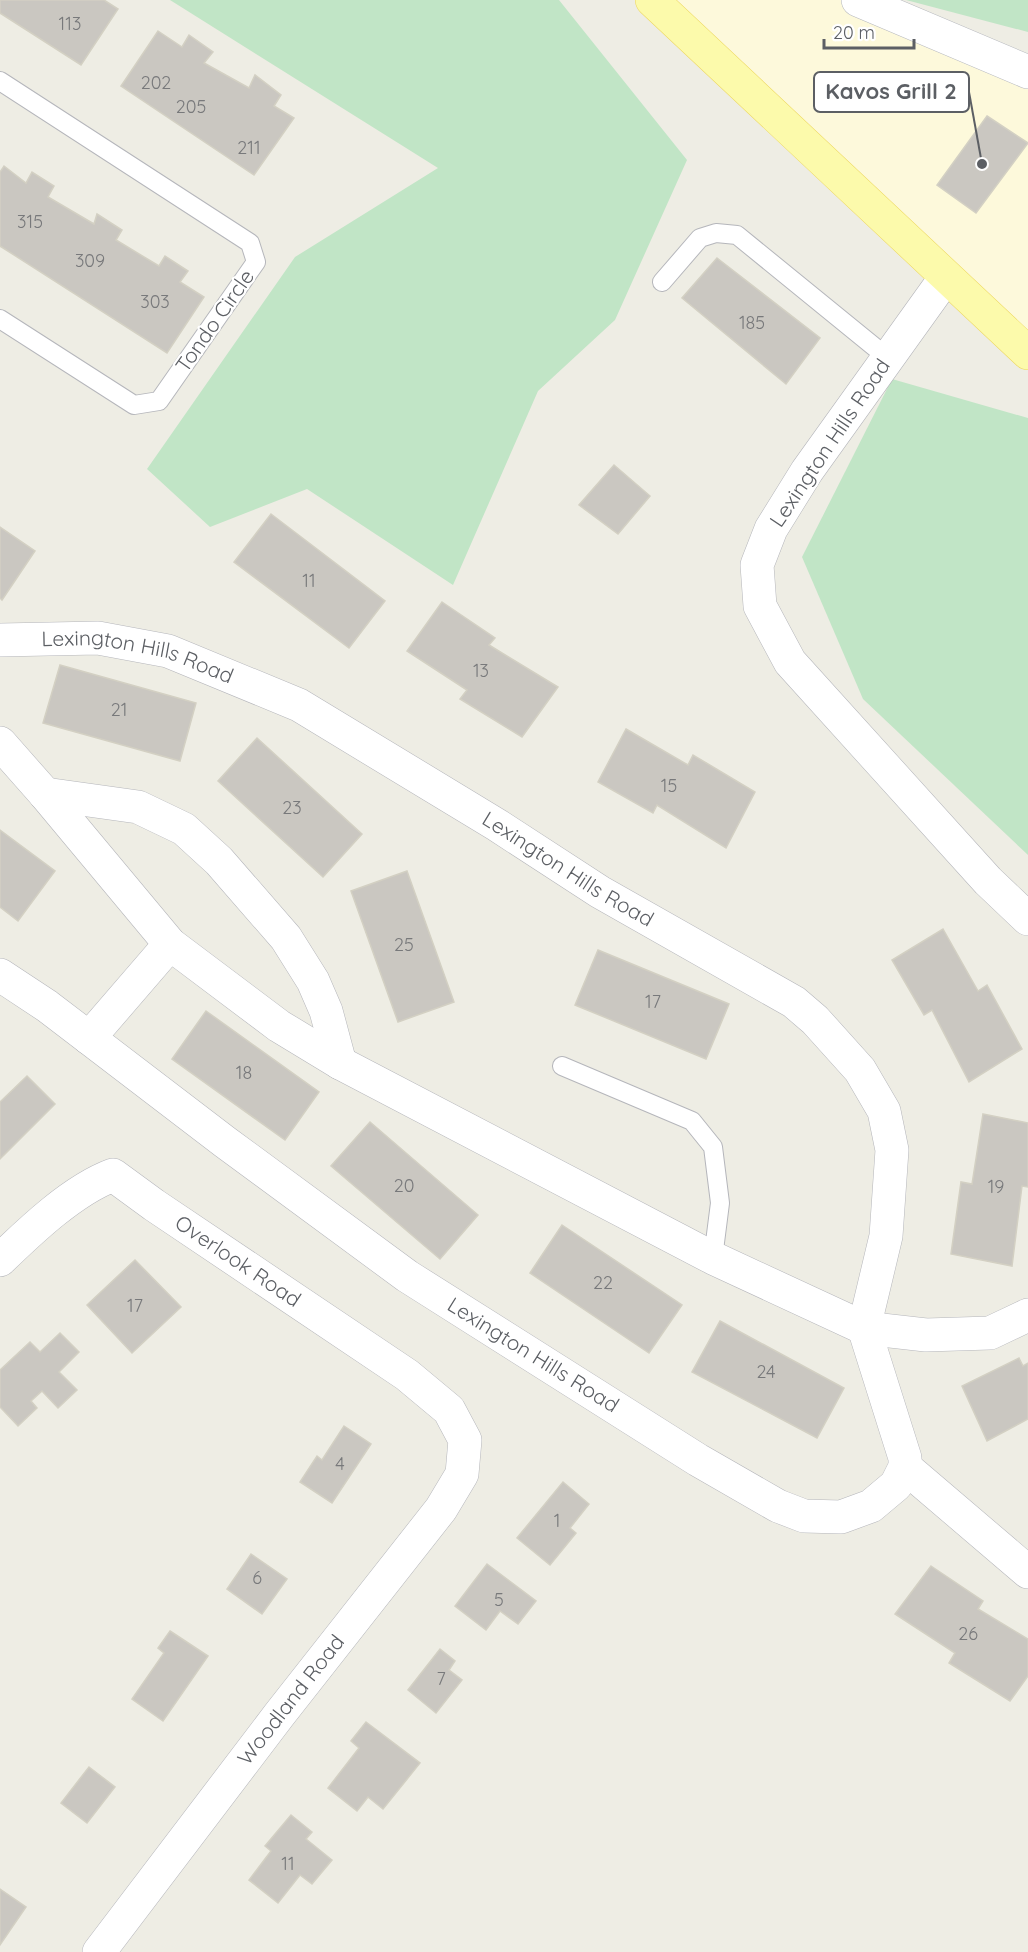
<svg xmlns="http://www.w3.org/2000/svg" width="1028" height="1952" viewBox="0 0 1028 1952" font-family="Quicksand,sans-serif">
<rect width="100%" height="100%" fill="#eeede4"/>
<!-- commercial -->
<polygon fill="#fdf9db" points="652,0 858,0 1028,72 1028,353"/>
<!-- green -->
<g fill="#c1e5c6">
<polygon points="170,0 559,0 687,160 615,320 538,391 453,585 307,489 210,527 147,469 295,257 438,168"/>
<polygon points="906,0 1028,0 1028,32"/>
<polygon points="892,379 1028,418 1028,855 863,699 802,557"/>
</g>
<!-- building -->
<g fill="#cac7c1" stroke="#d3d0c3" stroke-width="1.5">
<polygon points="0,0 104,0 118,9 81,65 0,13"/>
<polygon points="158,31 182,47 189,35 213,52 204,63 249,88 255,75 281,95 274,106 294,118 254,175 121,86"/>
<polygon points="987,116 1028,143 976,213 937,185"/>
<polygon points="4,166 26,183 32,172 54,186 48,197 94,224 97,214 122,230 116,240 159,266 165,256 188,271 180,282 204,297 167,353 0,246 0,172"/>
<polygon points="717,258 820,338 786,384 682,298"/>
<polygon points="614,465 650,496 618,534 579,505"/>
<polygon points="271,514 385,601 349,648 234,562"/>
<polygon points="0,527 35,551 2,600 0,598"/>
<polygon points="442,602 495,638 489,645 558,687 522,737 460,699 467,690 407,651"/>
<polygon points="60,665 196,703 180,761 43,723"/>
<polygon points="626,729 688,765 693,755 755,792 726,848 657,805 653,813 598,782"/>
<polygon points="257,738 362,834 323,877 218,781"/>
<polygon points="0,830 55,871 18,921 0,907"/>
<polygon points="407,871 454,1002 398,1022 351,891"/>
<polygon points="943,929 978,991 987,985 1022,1049 969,1082 932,1010 924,1015 892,960"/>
<polygon points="598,950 729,1004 706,1059 575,1005"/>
<polygon points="206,1011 319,1092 285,1140 172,1059"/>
<polygon points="27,1076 55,1104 0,1159 0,1102"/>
<polygon points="983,1114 1028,1123 1028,1187 1022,1186 1012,1266 951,1254 961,1182 972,1184"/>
<polygon points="370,1122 478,1215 440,1259 331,1166"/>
<polygon points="562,1225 682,1305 649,1353 530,1273"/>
<polygon points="135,1260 181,1307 132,1353 87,1305"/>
<polygon points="720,1321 844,1388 817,1438 692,1372"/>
<polygon points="60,1333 79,1352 59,1372 77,1390 58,1408 42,1391 31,1401 37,1408 18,1426 0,1407 0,1370 30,1342 40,1352"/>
<polygon points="1019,1358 1023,1366 1028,1363 1028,1419 987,1441 962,1386"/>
<polygon points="344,1426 371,1444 332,1503 300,1482 317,1456 322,1460"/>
<polygon points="563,1482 589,1504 570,1528 576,1533 550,1565 517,1538"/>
<polygon points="251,1554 287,1579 262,1614 227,1589"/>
<polygon points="487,1564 536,1601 518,1624 500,1611 486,1630 455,1606"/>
<polygon points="931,1566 983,1601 978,1609 1028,1639 1028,1676 1010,1701 949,1663 955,1653 895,1614"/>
<polygon points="170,1631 208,1656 163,1721 132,1699 164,1653 158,1648"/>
<polygon points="440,1649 455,1661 449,1670 462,1680 436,1713 408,1690"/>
<polygon points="366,1722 420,1763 383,1809 368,1797 357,1811 328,1788 359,1748 351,1741"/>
<polygon points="89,1767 115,1787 87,1823 61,1803"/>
<polygon points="291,1815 312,1832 306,1839 332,1860 312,1884 300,1875 278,1903 249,1880 271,1851 265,1846"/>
<polygon points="0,1889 26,1907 0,1945"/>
</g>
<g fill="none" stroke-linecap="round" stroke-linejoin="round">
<!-- lane casing -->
<g stroke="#b5b6bb" stroke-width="20">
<g id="lane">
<polyline points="0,81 250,243 256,262 159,401 134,405 0,319"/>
<polyline points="662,282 700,238 716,233 737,235 888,358"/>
<polyline points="562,1066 692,1121 713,1147 720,1203 713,1258"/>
</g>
</g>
<!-- street casing -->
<g stroke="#b5b6bb" stroke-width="34">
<g id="street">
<polyline points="946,277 807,471 771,529 757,565 760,606 790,662 988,881 1028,919"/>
<path id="s1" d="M0,640L98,638L168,651L299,705L497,825L600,892L794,1002L815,1020L860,1070L884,1111L892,1150L886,1236L864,1328L905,1458V1467L896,1485L871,1506L841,1517L804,1516L778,1506L698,1460L407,1276L225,1142L47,1006L0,975"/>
<polyline points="0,743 45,794 170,944 279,1026 340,1063 713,1258 864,1328 926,1335 990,1333 1028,1315"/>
<polyline points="45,794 138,807 184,829 219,861 286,938 313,981 326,1011 340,1063"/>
<polyline points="89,1038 170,944"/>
<path id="s2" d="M0,1260C31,1230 73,1190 113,1175L154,1205L407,1375L449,1410L465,1440L462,1474L441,1509L279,1715L99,1952"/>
<polyline points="905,1467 1028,1572"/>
</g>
</g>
<!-- secondary casing -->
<g stroke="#b6b8be" stroke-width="34">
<polyline id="secondary" points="858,0 1028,72"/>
</g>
<!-- primary casing -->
<g stroke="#edd75e" stroke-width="34">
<polyline id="primary" points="652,0 1028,353"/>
</g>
<!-- lane -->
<use href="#lane" stroke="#fff" stroke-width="18"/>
<!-- street -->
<use href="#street" stroke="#fff" stroke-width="33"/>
<!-- secondary -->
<use href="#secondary" stroke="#fff" stroke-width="33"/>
<!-- primary -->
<use href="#primary" stroke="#fcfaab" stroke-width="33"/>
</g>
<g text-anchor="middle" stroke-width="4.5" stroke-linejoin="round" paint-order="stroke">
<!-- number labels -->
<g font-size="18" fill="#78797b">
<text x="70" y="30">113</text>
<text x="156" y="89">202</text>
<text x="191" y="113">205</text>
<text x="249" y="154">211</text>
<text x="30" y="228">315</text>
<text x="90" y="267">309</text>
<text x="155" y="308">303</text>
<text x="752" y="329">185</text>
<text x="309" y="587">11</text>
<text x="481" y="677">13</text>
<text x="119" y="716">21</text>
<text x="669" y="792">15</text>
<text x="292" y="814">23</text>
<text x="404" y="951">25</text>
<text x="653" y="1008">17</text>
<text x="244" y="1079">18</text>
<text x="404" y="1192">20</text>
<text x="996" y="1193">19</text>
<text x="603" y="1289">22</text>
<text x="135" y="1312">17</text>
<text x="766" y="1378">24</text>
<text x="340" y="1470">4</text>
<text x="557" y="1527">1</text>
<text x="257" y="1584">6</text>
<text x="499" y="1606">5</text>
<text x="968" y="1640">26</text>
<text x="441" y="1685">7</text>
<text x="288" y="1870">11</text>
</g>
<!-- street labels -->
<g font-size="21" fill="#5c5f64" stroke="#fff">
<text transform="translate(215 321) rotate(-55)" y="7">Tondo Circle</text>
<text transform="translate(830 443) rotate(-56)" y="7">Lexington Hills Road</text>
<text dy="7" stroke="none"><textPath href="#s1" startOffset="140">Lexington Hills Road</textPath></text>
<text dy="7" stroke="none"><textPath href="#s1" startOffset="626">Lexington Hills Road</textPath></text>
<text dy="7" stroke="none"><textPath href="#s2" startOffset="294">Overlook Road</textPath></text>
<text transform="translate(533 1355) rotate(32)" y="7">Lexington Hills Road</text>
<text transform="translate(291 1700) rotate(-52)" y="7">Woodland Road</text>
</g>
</g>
<!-- callouts -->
<path fill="none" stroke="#5c5f64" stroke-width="2" d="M982 164L969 92"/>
<circle fill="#5c5f64" stroke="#fff" stroke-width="2" cx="982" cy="164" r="6"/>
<rect fill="#fff" stroke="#5c5f64" stroke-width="2" x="814" y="72" width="155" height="40" rx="6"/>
<g font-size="22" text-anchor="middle" font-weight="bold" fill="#5c5f64">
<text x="891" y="99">Kavos Grill 2</text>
</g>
<!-- scale -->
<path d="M824 39v9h90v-9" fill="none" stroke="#5c5f64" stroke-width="3"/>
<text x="833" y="39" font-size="18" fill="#5c5f64" stroke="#ffffff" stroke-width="4.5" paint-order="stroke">20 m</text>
</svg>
